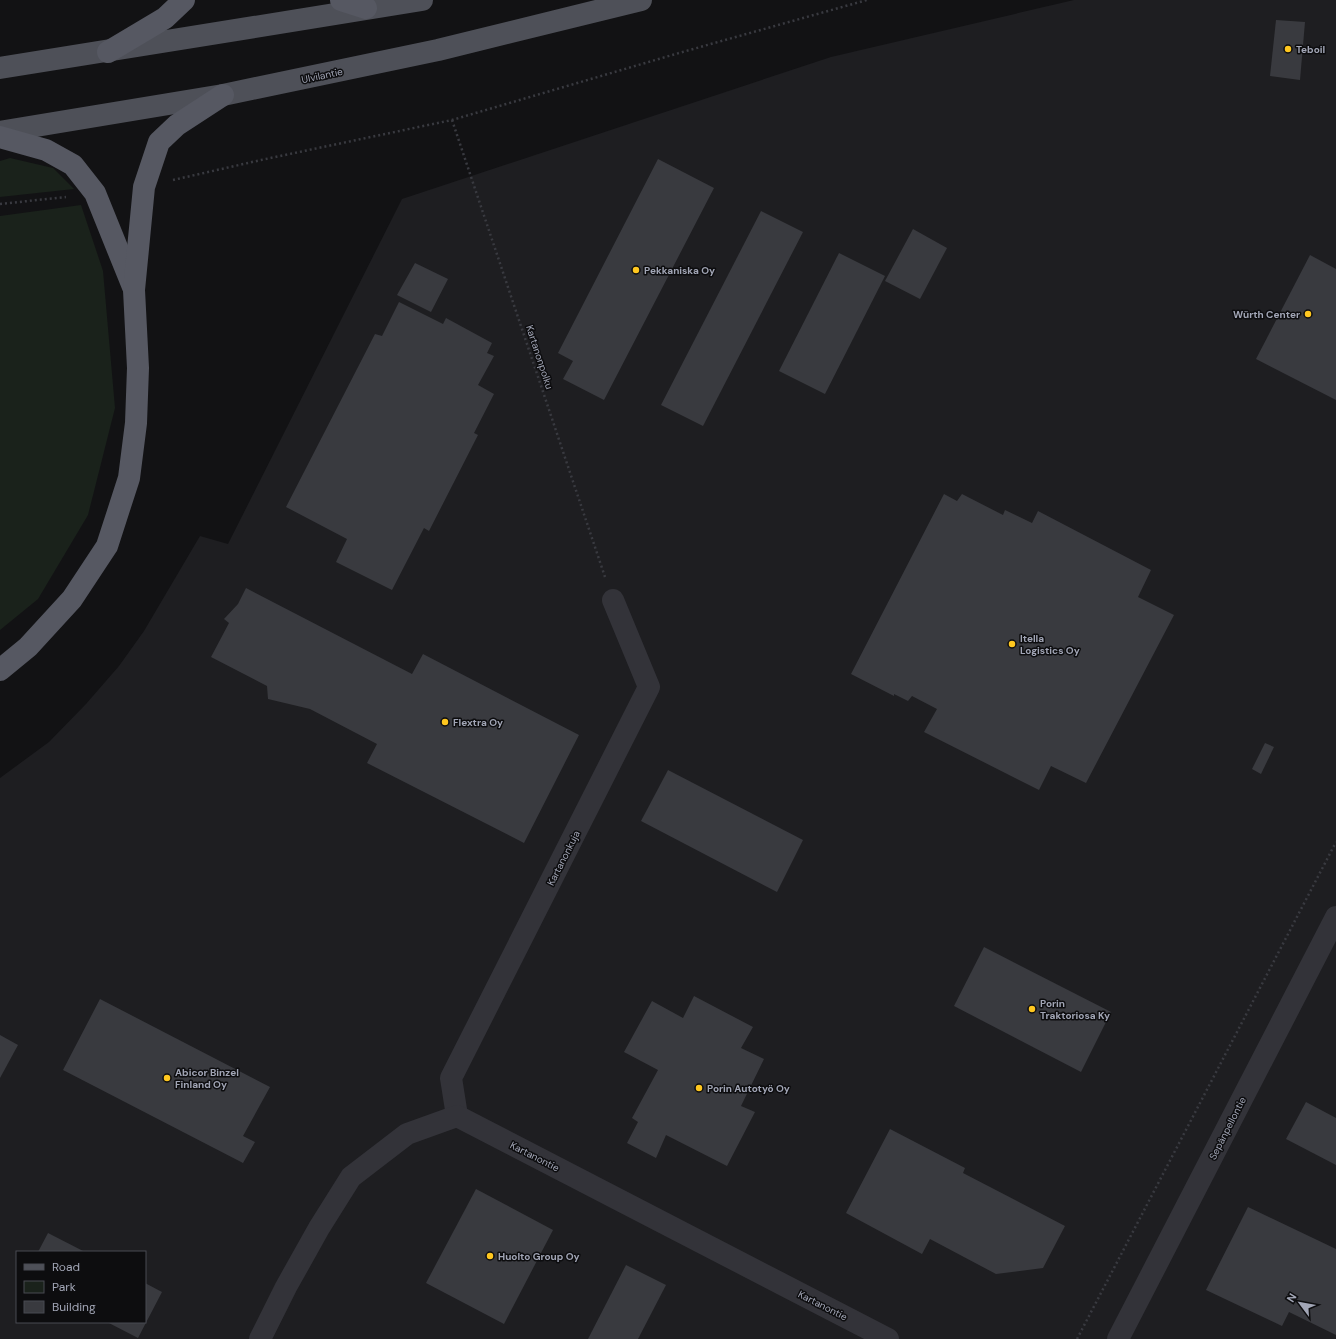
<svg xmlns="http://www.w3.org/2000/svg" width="1336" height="1339" viewBox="0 0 1336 1339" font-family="'DM Sans',sans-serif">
<rect width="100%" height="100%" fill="#121214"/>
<!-- built -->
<path fill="#1e1e21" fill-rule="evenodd" d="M1074,0H1336V1339H0V778L49,742L86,704L119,666L144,631L200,536L228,544L402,199L831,57ZM17,1252H145V1322H17Z"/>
<!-- green -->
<g fill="#1a221b">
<polygon points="10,158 53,168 74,189 0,197 0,161"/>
<polygon points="81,205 103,271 115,408 88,515 38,599 0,630 0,216"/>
</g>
<!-- building -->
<g fill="#393a3f">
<polygon points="1276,20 1305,22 1300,80 1270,76"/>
<polygon points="658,159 714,188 604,400 563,379 573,361 558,353"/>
<polygon points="761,211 803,232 703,426 661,405"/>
<polygon points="913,229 947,248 920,299 885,281"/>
<polygon points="839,253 885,276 825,394 779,371"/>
<polygon points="1310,255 1336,269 1336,400 1256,359"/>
<polygon points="415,263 448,279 431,312 397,295"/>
<polygon points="399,302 443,324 446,318 492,343 487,353 494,356 478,385 494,394 474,433 478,435 429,531 424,528 392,590 336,562 347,539 286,507 375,334 382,336"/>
<polygon points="944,494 957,501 962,494 1003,515 1005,510 1032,523 1038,511 1151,570 1138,597 1174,615 1086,783 1051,766 1039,790 924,732 937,709 912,696 908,701 894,694 894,696 851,674"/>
<polygon points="246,588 412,674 423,654 579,735 524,843 367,763 377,744 310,709 268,699 267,686 211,657 229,623 224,619 238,604"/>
<polygon points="1265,743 1274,747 1261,774 1252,769"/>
<polygon points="668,770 803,840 777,892 641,821"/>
<polygon points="984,947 1111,1012 1081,1072 954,1006"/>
<polygon points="694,996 753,1027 741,1048 764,1059 741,1106 755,1112 727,1166 666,1135 656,1158 627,1143 638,1122 632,1118 658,1070 624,1052 652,1001 683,1018"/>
<polygon points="100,999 270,1087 243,1136 255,1142 243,1163 63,1070"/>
<polygon points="0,1035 18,1045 0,1078"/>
<polygon points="1306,1102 1336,1118 1336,1165 1286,1139"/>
<polygon points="890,1129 965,1168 963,1173 1065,1226 1043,1268 996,1274 930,1239 922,1254 846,1213"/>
<polygon points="476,1189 553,1230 504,1324 426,1283"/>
<polygon points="1248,1207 1336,1249 1336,1335 1289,1312 1282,1326 1206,1290"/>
<polygon points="48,1233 85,1252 38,1252"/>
<polygon points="626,1265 666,1285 638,1339 588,1339"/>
<polygon points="145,1283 162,1292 138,1338 107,1322 145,1322"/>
</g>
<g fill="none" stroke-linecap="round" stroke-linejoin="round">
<!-- path -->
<g stroke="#393a40" stroke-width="2.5" stroke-dasharray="2 3" stroke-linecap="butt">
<polyline points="452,120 605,577"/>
<polyline points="173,180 261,160 452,120 679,53 867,0"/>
<polyline points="0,204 66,197"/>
<polyline points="1077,1339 1336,842"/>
</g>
<!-- minor -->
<g stroke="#333339" stroke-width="22">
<polyline points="457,1116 451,1078 649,687 613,600"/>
<polyline points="260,1339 286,1287 319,1228 351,1177 407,1134 457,1116 888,1339"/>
</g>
<!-- tertiary -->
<polyline stroke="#333339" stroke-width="22" points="1118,1339 1336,917"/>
<!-- primary -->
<g stroke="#4e5058" stroke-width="22">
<polyline points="0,68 422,0"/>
<polyline points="0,132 223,95 438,50 641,0"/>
</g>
<!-- trunk -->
<g stroke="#565862" stroke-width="22">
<polyline points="341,0 366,8"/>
<polyline points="108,52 165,18 184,0"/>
<polyline points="0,137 46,150 73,165 95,193 133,287"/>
<polyline points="0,670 28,647 72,599 107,546 129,478 136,423 138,368 134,290 144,187 159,142 177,125 223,95"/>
</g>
</g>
<!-- markers -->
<g fill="#ffc71f" stroke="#0d0d0f" stroke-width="1.5">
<circle cx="1288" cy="49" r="4"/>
<circle cx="636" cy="270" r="4"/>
<circle cx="1308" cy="314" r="4"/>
<circle cx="1012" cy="644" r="4"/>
<circle cx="445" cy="722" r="4"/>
<circle cx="1032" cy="1009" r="4"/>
<circle cx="167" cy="1078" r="4"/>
<circle cx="699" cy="1088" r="4"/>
<circle cx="490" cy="1256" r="4"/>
</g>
<g text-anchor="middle" stroke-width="3" stroke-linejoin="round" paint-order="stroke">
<!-- poi labels -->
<g font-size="10" font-weight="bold" fill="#a2a6b6" stroke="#0d0d0f" text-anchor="start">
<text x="1296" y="53">Teboil</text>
<text x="644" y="274">Pekkaniska Oy</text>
<text x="1300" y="318" text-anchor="end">Würth Center</text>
<text x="1020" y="642">Itella<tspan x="1020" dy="12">Logistics Oy</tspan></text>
<text x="453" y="726">Flextra Oy</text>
<text x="1040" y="1007">Porin<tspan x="1040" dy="12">Traktoriosa Ky</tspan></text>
<text x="175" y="1076">Abicor Binzel<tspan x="175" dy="12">Finland Oy</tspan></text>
<text x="707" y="1092">Porin Autotyö Oy</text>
<text x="498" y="1260">Huolto Group Oy</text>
</g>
<!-- street labels -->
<g font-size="10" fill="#a2a6b6" stroke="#0d0d0f">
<text transform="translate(322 75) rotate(-12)" y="4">Ulvilantie</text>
<text transform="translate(540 357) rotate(72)" y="4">Kartanonpolku</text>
<text transform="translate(563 858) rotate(-63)" y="4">Kartanonkuja</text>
<text transform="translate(1227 1128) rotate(-63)" y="4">Sepänpellontie</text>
<text transform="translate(535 1156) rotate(27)" y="4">Kartanontie</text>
<text transform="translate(823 1305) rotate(27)" y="4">Kartanontie</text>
</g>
</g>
<!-- legend -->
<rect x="16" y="1251" width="130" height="72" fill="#0d0d0f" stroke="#494a52"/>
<rect x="24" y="1264" width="20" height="6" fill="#4e5058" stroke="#494a52"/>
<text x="52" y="1271" font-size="12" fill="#a2a6b6">Road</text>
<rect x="24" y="1281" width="20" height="12" fill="#1a221b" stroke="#494a52"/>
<text x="52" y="1291" font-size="12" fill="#a2a6b6">Park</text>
<rect x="24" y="1301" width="20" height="12" fill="#393a3f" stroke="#494a52"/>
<text x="52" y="1311" font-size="12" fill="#a2a6b6">Building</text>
<!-- north arrow -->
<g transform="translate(1300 1303) rotate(302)" stroke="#0d0d0f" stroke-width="3" paint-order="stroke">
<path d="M0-3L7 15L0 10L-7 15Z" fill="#a2a6b6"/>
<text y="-6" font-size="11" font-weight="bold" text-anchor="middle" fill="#a2a6b6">N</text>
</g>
</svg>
